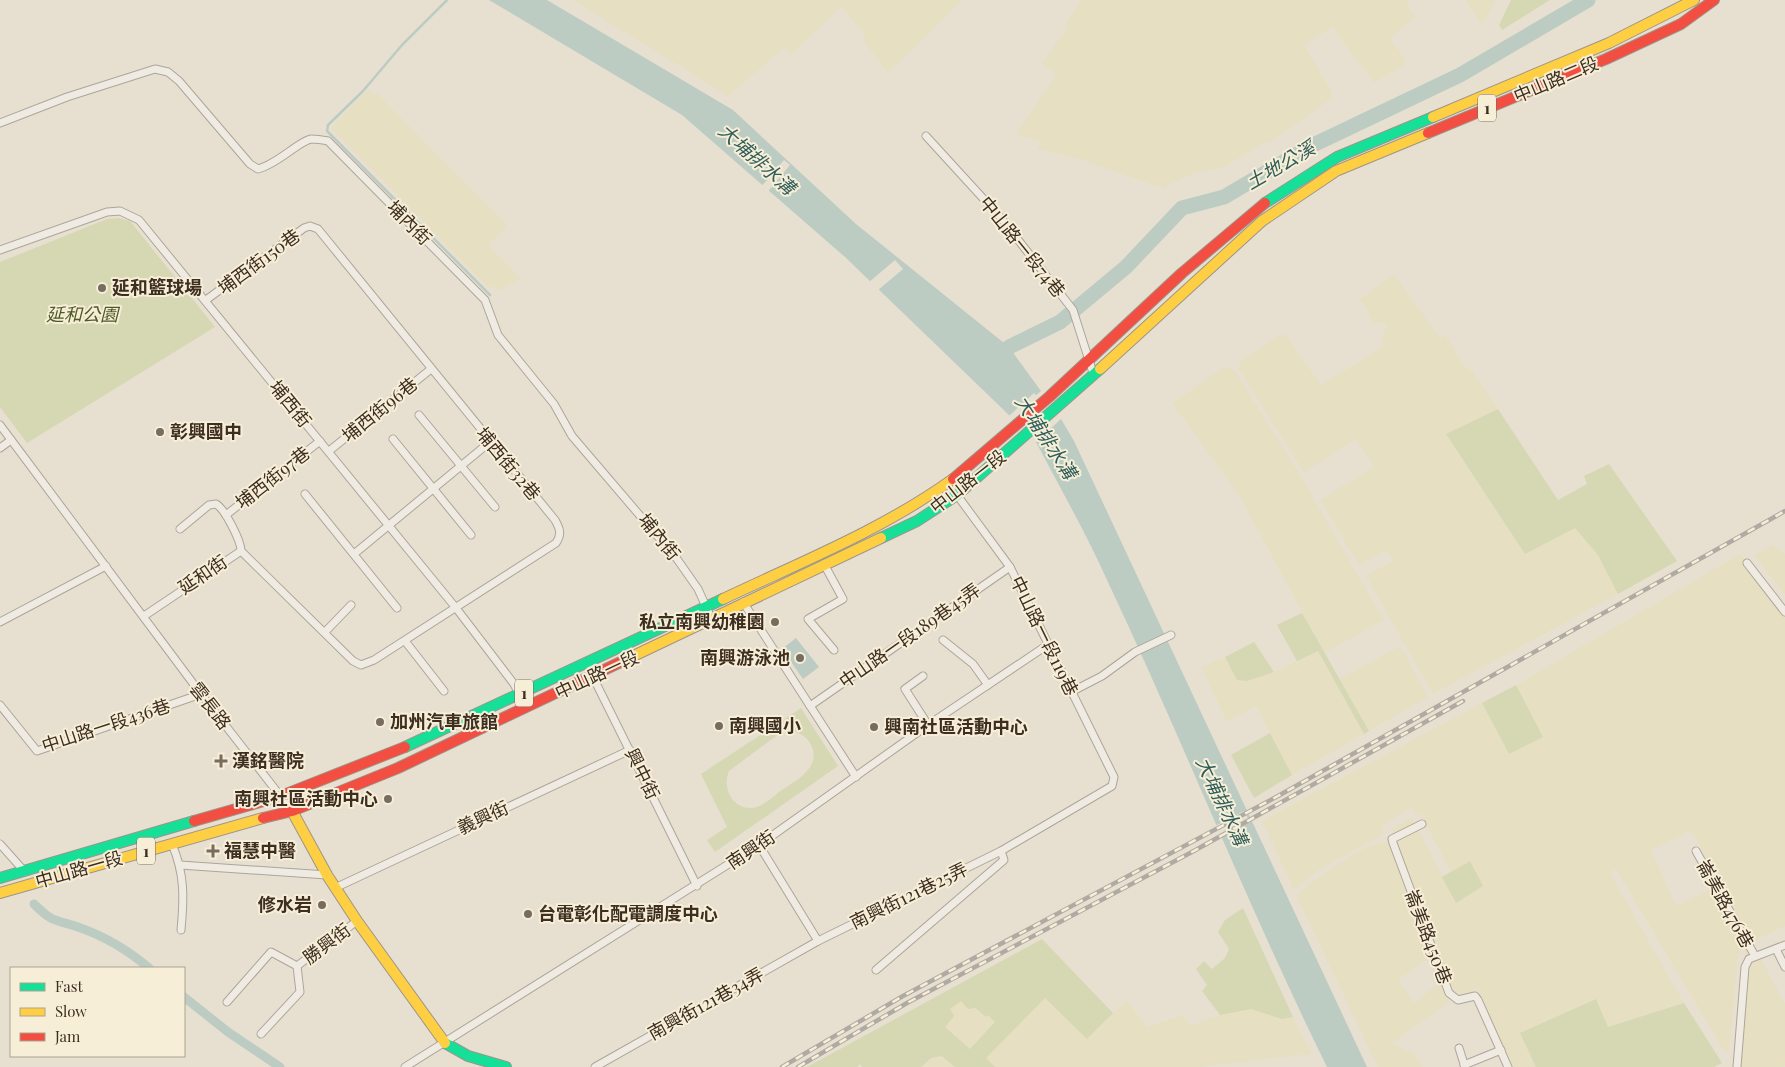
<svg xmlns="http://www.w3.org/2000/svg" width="1785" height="1067" viewBox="0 0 1785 1067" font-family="'Playfair Display','Noto Sans TC',serif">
<rect width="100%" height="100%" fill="#e7e0d1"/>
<!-- farmland -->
<g fill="#e6dfc2">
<polygon points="575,0 962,0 888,73 865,43 863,32 841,7 792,54 784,48 728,96 574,1"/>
<polygon points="1082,0 1410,0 1406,4 1415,17 1390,38 1405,59 1404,65 1374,83 1332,27 1304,45 1332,92 1331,99 1272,141 1261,144 1223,168 1198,172 1169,184 1164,189 1083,160 1037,149 1041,142 1016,134 1056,75 1042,63 1068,27 1065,24"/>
<polygon points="1465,0 1496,0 1482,24"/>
<polygon points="368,90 373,95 377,93 507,226 488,245 521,278 498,291 493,286 489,288 332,129 334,124"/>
<polygon points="1394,274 1440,338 1445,335 1466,368 1472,371 1498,409 1446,434 1525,554 1575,528 1598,555 1618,594 1433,694 1366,576 1393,561 1386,550 1359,565 1320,500 1374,467 1356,439 1304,472 1238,368 1241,361 1282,334 1287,336 1321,385 1383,347 1383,335 1387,325 1378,322 1374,324 1366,307 1359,300"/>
<polygon points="1225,367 1234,370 1299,473 1384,620 1324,653 1239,495 1172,403"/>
<polygon points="1772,545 1785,554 1785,595 1754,555"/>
<polygon points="1740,554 1743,556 1785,609 1785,926 1753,942 1693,834 1688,832 1651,850 1675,903 1679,905 1715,887 1744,941 1738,957 1729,1050 1725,1051 1721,1046 1616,869 1610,873 1684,1003 1608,1027 1595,999 1520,1033 1536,1067 1512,1067 1477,989 1463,995 1452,990 1392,829 1412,817 1456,903 1470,861 1451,872 1420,813 1415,815 1411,807 1383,825 1383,834 1320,869 1294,890 1262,821 1482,703 1509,754 1542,737 1516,685"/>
<polygon points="1400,646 1428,697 1369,731 1340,679"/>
<polygon points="1317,650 1364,734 1292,775 1256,706 1227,722 1201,667 1225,657 1237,680 1247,681 1274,672"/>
<polygon points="1389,840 1431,956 1398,980 1414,1003 1440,983 1449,1002 1392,1043 1414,1054 1423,1067 1378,1067 1296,895 1319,877 1363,849"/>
<polygon points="1745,947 1756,949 1785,1004 1785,1066 1782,1067 1734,1067 1737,1053 1737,1015 1742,991"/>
<polygon points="1045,998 1087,1039 1124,1002 1128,1002 1147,1027 1183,1015 1191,1026 1220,1015 1251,1009 1282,1019 1293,1017 1312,1054 1199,1067 995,1067 986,1058"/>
<polygon points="961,1000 986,1017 988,1015 996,1022 970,1049 945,1027 950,1009"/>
<polygon points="942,1056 955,1067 921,1067 931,1058"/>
</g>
<!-- green -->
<g fill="#d6d7b3" fill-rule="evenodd">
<polygon points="1511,0 1550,0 1502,30 1499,25"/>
<polygon points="118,218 130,221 215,327 27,443 0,407 0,262 107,219"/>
<polygon points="1498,409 1558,500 1587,484 1584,476 1609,464 1677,561 1618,594 1598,555 1575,528 1525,554 1446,434"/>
<polygon points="1302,613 1369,731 1364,734 1318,651 1297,661 1277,625"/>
<polygon points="1254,642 1274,672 1247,681 1237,680 1225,657"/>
<polygon points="1516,685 1543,737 1509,754 1482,703"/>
<path d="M801,708L838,766L715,852L707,840L727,827L701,774ZM783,731C794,730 804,734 810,743C824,767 795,781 779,792C773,797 765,804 757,807C735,813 721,790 729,771Z"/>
<polygon points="1270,733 1292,775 1254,798 1231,755"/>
<polygon points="1470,861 1483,886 1456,903 1442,877"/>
<polygon points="1243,908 1293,1017 1282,1019 1251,1009 1220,1015 1202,991 1207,985 1196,969 1204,961 1212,969 1225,958 1229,949 1218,932 1225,920"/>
<path d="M1042,939L1113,1013L1087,1039L1045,998L986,1058L995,1067H955L942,1056L931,1058L921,1067H862L860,1064L857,1067H807ZM961,1001L968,1009L975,1008L986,1017L988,1015L995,1022L970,1049L945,1027L954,1016L950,1009Z"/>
<polygon points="1596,999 1608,1027 1684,1003 1722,1063 1714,1067 1536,1067 1520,1033"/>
</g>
<!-- water -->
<g fill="#bcccc2">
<polygon points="489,0 547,0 733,110 856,224 1009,347 1041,391 1011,417 845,257 682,115"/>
<path d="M1061,419L1074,441L1367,1067H1327C1248,907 1183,741 1107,580C1086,533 1060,488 1036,442Z"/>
<polygon points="796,638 819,667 803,679 782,649"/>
</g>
<!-- pier -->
<g fill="#e7e0d1">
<polygon points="784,160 790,165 766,194 760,188"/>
<polygon points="895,260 903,269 877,291 868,283"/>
<polygon points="1034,393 1038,397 1013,419 1009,416"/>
<polygon points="1244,811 1250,822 1218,839 1213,827"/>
</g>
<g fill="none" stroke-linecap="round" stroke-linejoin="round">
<!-- stream -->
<polyline stroke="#bcccc2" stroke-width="2.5" points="447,0 402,45 363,91 328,125 327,131 490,295"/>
<!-- canal -->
<g stroke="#bcccc2" stroke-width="9">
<polyline points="1018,395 1052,441"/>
<path d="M34,904C53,923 54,919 78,927C104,936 129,951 149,968"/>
<polyline points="184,997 228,1032 280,1067"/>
</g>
<!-- river -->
<polyline stroke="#bcccc2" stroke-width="15" points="996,360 1009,347 1060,322 1126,267 1182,208 1224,197 1311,146 1460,75 1588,0"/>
<!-- street casing -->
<g stroke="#ada599" stroke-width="9">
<g id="street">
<path d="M0,123L67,97L155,69L168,72L179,81L250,164L258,169C278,164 299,141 311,139C316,139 323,140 328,141L485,300L498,335L554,404L572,436L677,559L698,589L712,620"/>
<polyline points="926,136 1001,218 1073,310 1093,373"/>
<polyline points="0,250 107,212 120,211 139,220 456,608 514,684 526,708"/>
<polyline points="419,415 495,507"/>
<polyline points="0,425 201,694 292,811"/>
<polyline points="393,439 471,535"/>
<polyline points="0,448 11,440"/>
<polyline points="329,451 431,369"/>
<polyline points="305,494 397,608"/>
<polyline points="226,515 320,441"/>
<path d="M180,529L209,505L216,504C225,509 241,541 241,551"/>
<polyline points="354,554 490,442"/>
<polyline points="1747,563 1785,612"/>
<polyline points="824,564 843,599 808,619 834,650"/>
<polyline points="743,602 856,777"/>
<path d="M144,616L241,551L353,661L361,665L374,660L556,543C562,534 560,529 555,520L318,229L310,226L304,228L206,300"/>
<polyline points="0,622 106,566"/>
<polyline points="325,632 351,605"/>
<polyline points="943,640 973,664 988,685"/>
<polyline points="405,641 444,691"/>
<polyline points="589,662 593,677 697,886"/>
<polyline points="923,676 905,689 928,725"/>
<polyline points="1071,692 1102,676 1135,652 1171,635"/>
<polyline points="0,705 37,751 201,694"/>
<polyline points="810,706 1010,567"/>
<polyline points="1422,824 1392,839 1393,843 1449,993 1458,1000 1475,996 1478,1000 1508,1067"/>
<polyline points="0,844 25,872"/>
<path d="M172,844C185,875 184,898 181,930"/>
<polyline points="759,845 818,941"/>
<polyline points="1696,851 1755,956"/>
<polyline points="180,865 327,875"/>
<polyline points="337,887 630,750"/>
<polyline points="1776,949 1785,967"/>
<polyline points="297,966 357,921"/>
<polyline points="876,970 1004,860 1001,851"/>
<polyline points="227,1002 271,952 297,966"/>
<polyline points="261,1034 300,992 297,966"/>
<polyline points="1459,1048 1465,1067"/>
<polyline points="1464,1065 1501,1050"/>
<polyline points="405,1067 759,845 928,725 1049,644"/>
<polyline points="595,1067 818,941 1001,851 1112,786 1114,777 1010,567 957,495"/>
<polyline points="1737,1067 1745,967 1749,959 1785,945"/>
</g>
</g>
<!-- fast casing -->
<g stroke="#9c958a" stroke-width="12">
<g id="fast">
<polyline points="1265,203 1337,157 1433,117"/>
<polyline points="881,538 917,521 957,495 1100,369"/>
<polyline points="405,747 723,599"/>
<polyline points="0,878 194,821"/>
<polyline points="445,1043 468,1056 506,1067"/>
</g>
</g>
<!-- slow casing -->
<g stroke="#9c958a" stroke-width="12">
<g id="slow">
<polyline points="1433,117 1609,43 1694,0"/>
<polyline points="1100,369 1262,221 1336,171 1428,133"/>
<path d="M723,599C801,562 882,530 953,479"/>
<polyline points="627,659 881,538"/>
<polyline points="292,811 327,875 357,921 445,1043"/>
<polyline points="0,893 263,818"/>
</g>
</g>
<!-- jam casing -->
<g stroke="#9c958a" stroke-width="12">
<g id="jam">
<polyline points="1428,133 1606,59 1681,24 1714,0"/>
<polyline points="953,479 1049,397 1182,273 1265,203"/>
<polyline points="263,818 292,811 398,768 627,659"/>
<polyline points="194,821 281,796 405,747"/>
</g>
</g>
<!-- street -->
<use href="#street" stroke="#efebe3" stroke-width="7"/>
<!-- fast -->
<use href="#fast" stroke="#16e098" stroke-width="10"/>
<!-- slow -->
<use href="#slow" stroke="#ffcf43" stroke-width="10"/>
<!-- jam -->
<use href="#jam" stroke="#f24e42" stroke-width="10"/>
<!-- rail casing -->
<g stroke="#afaaa2" stroke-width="4.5">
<g id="rail">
<polyline points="782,1067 903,996 1278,796 1785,511"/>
<polyline points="798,1067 907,1003 1192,852 1463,701"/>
</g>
</g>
<!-- rail -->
<use href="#rail" stroke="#f7eed8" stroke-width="2.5" stroke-dasharray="8" stroke-linecap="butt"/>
</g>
<!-- markers -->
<g fill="#786c5e" stroke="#f7eed8" stroke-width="2">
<circle cx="102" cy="288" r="5"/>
<circle cx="160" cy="432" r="5"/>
<circle cx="775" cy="622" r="5"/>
<circle cx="800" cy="658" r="5"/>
<circle cx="380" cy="722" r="5"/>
<circle cx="719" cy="726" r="5"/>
<circle cx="874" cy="727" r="5"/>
<path d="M218.5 753.5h5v5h5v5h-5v5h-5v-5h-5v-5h5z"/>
<circle cx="388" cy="799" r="5"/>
<path d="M210.5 843.5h5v5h5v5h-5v5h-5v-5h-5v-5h5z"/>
<circle cx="322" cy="905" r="5"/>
<circle cx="528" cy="914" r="5"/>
</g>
<g text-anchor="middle" stroke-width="4" stroke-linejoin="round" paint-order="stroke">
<!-- shield labels -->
<g fill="#f7eed8" stroke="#756857" stroke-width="1">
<rect x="1478" y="94.5" width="18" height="27" rx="4"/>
<rect x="515" y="679.5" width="18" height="27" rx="4"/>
<rect x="137" y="837.5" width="18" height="27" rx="4"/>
</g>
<g font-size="16" font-weight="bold" fill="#3d2e20">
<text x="1487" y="114">1</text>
<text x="524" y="699">1</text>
<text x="146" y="857">1</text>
</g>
<!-- street labels -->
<g font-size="18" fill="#3d2e20" stroke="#f7eed8">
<text transform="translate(1556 80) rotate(-23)" y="6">中山路二段</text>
<text transform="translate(409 223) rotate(45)" y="6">埔內街</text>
<text transform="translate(1022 247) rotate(51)" y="6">中山路一段74巷</text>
<text transform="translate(259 262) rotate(-36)" y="6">埔西街150巷</text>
<text transform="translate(290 404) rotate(51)" y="6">埔西街</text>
<text transform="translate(380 410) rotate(-39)" y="6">埔西街96巷</text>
<text transform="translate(508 464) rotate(50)" y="6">埔西街32巷</text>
<text transform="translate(273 478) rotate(-38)" y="6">埔西街97巷</text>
<text transform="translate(968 482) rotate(-38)" y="6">中山路一段</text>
<text transform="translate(659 537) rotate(51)" y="6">埔內街</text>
<text transform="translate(203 575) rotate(-34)" y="6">延和街</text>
<text transform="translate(910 636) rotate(-35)" y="6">中山路一段189巷45弄</text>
<text transform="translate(1044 636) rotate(64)" y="6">中山路一段119巷</text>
<text transform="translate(597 675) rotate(-25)" y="6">中山路一段</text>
<text transform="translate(210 706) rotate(52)" y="6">雲長路</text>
<text transform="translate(106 726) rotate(-18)" y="6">中山路一段436巷</text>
<text transform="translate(642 774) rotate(64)" y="6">興中街</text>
<text transform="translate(483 818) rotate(-25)" y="6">義興街</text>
<text transform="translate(751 850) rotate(-34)" y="6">南興街</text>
<text transform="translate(79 870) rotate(-16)" y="6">中山路一段</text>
<text transform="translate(909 896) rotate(-26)" y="6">南興街121巷25弄</text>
<text transform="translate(1725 904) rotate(61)" y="6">崙美路476巷</text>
<text transform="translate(1428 937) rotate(69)" y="6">崙美路450巷</text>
<text transform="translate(327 944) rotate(-37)" y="6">勝興街</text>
<text transform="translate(706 1004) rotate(-29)" y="6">南興街121巷34弄</text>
</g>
<!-- poi labels -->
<g font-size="18" font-weight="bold" fill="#3d2e20" stroke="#f7eed8" text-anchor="start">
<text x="112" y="294">延和籃球場</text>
<text x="170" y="438">彰興國中</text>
<text x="765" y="628" text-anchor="end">私立南興幼稚園</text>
<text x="790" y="664" text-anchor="end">南興游泳池</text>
<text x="390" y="728">加州汽車旅館</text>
<text x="729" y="732">南興國小</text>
<text x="884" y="733">興南社區活動中心</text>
<text x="232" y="767">漢銘醫院</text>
<text x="378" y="805" text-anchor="end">南興社區活動中心</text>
<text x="224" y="857">福慧中醫</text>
<text x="312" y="911" text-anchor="end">修水岩</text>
<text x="538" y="920">台電彰化配電調度中心</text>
</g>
<!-- park labels -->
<g font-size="18" font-style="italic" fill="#4d5a26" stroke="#f7eed8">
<text x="82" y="321">延和公園</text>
</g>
<!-- water labels -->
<g font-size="19" font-style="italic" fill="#2f5d5a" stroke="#f7eed8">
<text transform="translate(757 159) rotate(42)" y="7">大埔排水溝</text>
<text transform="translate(1280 165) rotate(-30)" y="7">土地公溪</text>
<text transform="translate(1046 437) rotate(57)" y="7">大埔排水溝</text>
<text transform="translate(1222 801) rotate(65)" y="7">大埔排水溝</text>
</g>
</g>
<!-- legend -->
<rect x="10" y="967" width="175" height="90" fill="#f7eed8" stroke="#ada18e"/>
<rect x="20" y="983" width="25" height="8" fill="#16e098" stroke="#ada18e"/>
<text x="55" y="992" font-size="15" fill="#3d2e20">Fast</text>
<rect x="20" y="1008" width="25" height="8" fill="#ffcf43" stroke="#ada18e"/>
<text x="55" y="1017" font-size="15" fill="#3d2e20">Slow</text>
<rect x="20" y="1033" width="25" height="8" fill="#f24e42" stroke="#ada18e"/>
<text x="55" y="1042" font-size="15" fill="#3d2e20">Jam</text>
</svg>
